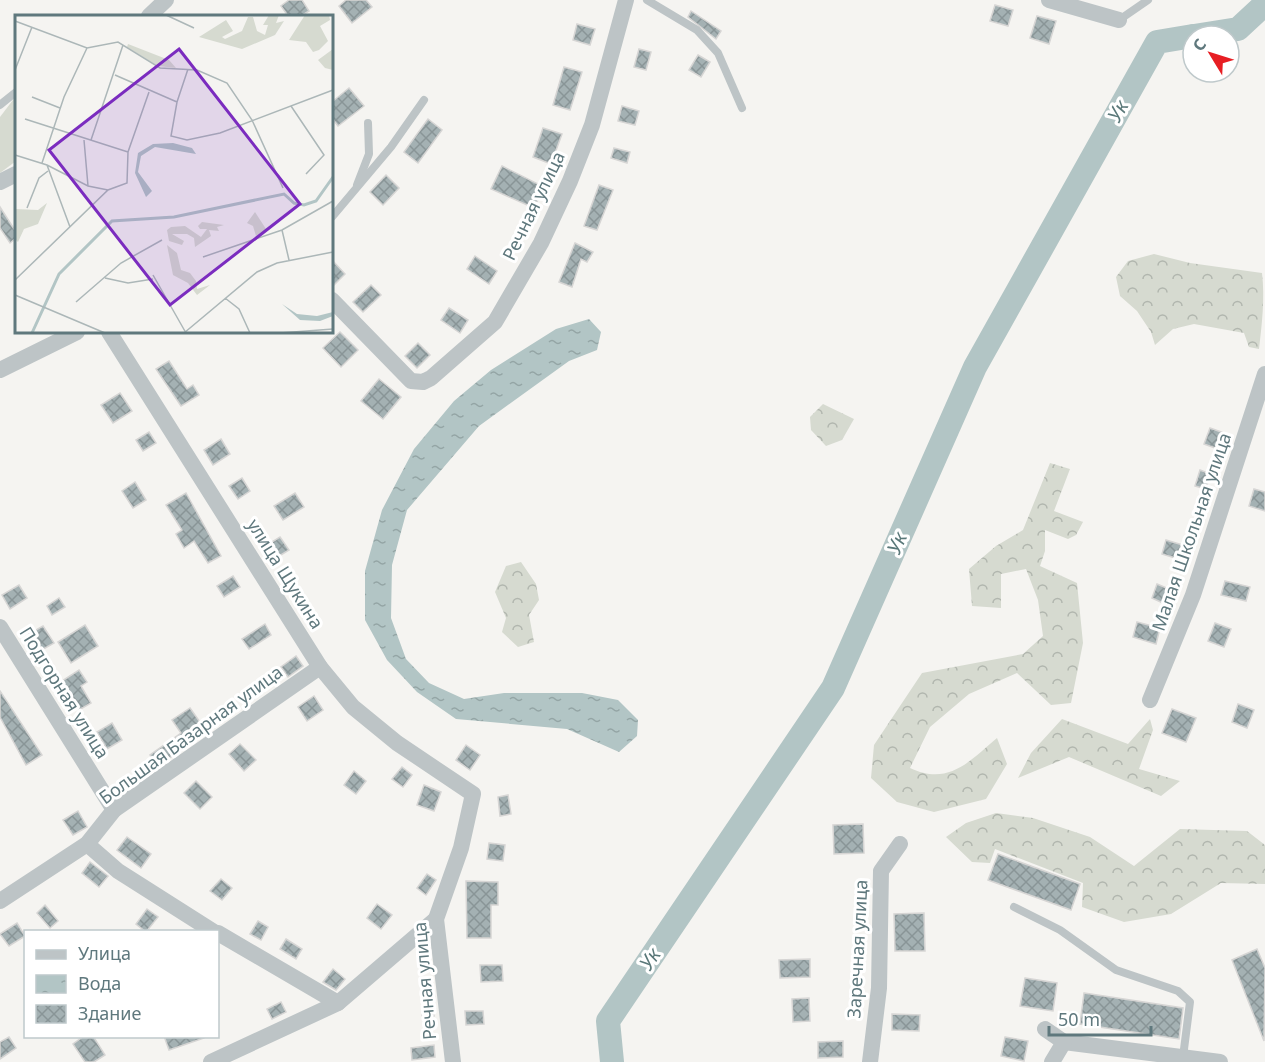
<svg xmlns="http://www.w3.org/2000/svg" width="1265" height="1062" viewBox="0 0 1265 1062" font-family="'Noto Sans',sans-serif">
<defs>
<pattern id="forest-crowns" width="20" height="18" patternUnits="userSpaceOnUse" patternTransform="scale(1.5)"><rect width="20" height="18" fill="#d6dad0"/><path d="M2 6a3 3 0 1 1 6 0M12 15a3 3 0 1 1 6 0" fill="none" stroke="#b1b6ae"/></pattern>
<pattern id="water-ripples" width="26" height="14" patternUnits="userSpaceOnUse" patternTransform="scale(1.5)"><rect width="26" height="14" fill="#b2c5c5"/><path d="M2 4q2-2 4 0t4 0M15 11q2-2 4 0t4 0" fill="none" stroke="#94a5a5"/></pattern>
<pattern id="building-cross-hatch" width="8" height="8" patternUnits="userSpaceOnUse" patternTransform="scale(1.5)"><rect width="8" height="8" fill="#a4b1b3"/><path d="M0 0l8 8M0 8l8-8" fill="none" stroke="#899597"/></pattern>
</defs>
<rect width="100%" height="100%" fill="#f5f4f1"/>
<!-- green -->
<polygon fill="#d6dad0" points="16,96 16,161 0,173 0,117"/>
<!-- forest -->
<g fill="url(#forest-crowns)">
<path d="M1154,254L1190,263L1262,273C1265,298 1262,324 1259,349L1249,347L1244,333L1194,324L1173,329L1155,345L1151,332L1137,311L1120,296L1116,277L1128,261Z"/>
<polygon points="823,404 854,419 842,440 826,446 811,430 810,417"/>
<path d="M1050,463L1070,469L1054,511L1083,522L1076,535L1068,539L1045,530V551L1040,566L1077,583L1083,643L1071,703L1051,705L1017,673L969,694L930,727L910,768C948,786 969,762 997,738L1007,764L986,799L934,812L897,802L871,778L874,745L922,673L1023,654L1043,636L1038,600L1026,569L1001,574V608L972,606L969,569L996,546L1023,530Z"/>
<polygon points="521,562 536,584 539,600 529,615 534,642 518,647 502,632 506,618 495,592 506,566"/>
<polygon points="1062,719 1128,744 1150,719 1153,730 1139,769 1180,781 1161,796 1069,757 1018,778 1031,753"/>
<polygon points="996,813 1033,818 1090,837 1134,866 1180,829 1247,831 1265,845 1265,884 1221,883 1171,914 1124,922 1082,907 1083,883 995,849 990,863 972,862 946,837 966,823"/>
</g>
<!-- water -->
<polygon fill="url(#water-ripples)" points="589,319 601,332 597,350 569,361 479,426 407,510 392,565 391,618 406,659 429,683 464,699 504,693 582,693 618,700 638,720 637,736 619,752 567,729 456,719 417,692 387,660 365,620 365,571 382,510 414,449 454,401 491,370 556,329"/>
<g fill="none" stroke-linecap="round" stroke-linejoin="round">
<!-- river -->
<g stroke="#b2c5c5" stroke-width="24">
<polyline points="1194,36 1238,29 1265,4"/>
<polyline points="612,1062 608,1021 833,688 975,367 1157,42 1193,36"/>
</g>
</g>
<!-- building -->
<g fill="url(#building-cross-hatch)" stroke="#d6d5d4" stroke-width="1.5">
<polygon points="289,0 302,0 309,11 301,16 288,16 281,6"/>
<polygon points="346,0 366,0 372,7 352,23 339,6"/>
<polygon points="995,5 1013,10 1008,26 990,21"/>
<polygon points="691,11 721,31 716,39 688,17"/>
<polygon points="1037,16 1056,21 1049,44 1030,38"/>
<polygon points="577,24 595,29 590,45 573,40"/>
<polygon points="639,49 651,52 646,70 634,67"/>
<polygon points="698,55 710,62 701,77 689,70"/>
<polygon points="564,67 582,72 570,110 553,105"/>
<polygon points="349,88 364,106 338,126 332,118 332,102"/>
<polygon points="622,106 639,111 635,125 618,121"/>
<polygon points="428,119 442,130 418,163 404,152"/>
<polygon points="543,128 562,134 551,164 533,157"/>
<polygon points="614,148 630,152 627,163 611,158"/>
<polygon points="502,166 544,187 534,208 491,189"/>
<polygon points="386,175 399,188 383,205 370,192"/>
<polygon points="599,185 613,190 597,230 584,226"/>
<polygon points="0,207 16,232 16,238 10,243 0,228"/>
<polygon points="575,243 593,252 587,262 581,259 572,287 559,282"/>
<polygon points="475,256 497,271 489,284 467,269"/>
<polygon points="332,260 345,274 332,287"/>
<polygon points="371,285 381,295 363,312 353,302"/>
<polygon points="449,308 468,320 460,333 441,320"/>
<polygon points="340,332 358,350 341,367 323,348"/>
<polygon points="418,343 430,355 417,368 405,356"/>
<polygon points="169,361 187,389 193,385 199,395 181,406 156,369"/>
<polygon points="379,379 401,397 383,419 361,401"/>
<polygon points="120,393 132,411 113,423 101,405"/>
<polygon points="1210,428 1224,433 1218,449 1204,444"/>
<polygon points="149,432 156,443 143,451 136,440"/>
<polygon points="221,439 230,454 213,465 204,450"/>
<polygon points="1200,470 1210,474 1206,489 1195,486"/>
<polygon points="242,478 250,491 238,499 229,486"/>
<polygon points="135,482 146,500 133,508 122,491"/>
<polygon points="1254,489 1265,492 1265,511 1249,506"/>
<polygon points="186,493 221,556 208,563 194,541 184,548 176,534 182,530 166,505"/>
<polygon points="295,493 304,507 283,520 274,506"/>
<polygon points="280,537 289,550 276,558 267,545"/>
<polygon points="1166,540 1186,546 1182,560 1162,554"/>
<polygon points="233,576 240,587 224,597 217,586"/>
<polygon points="1225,581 1250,587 1246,601 1221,595"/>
<polygon points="1157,584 1171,590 1165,604 1152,598"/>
<polygon points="19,585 27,598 10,609 2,595"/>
<polygon points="59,598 65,607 52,615 47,606"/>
<polygon points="1137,622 1160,628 1156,644 1133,637"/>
<polygon points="1215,623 1231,629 1224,647 1208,641"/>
<polygon points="265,624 271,635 249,649 242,639"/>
<polygon points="85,625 98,646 71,663 58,642"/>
<polygon points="43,626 54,643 40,651 29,634"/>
<polygon points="296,656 303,666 288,677 281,667"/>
<polygon points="79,670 87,682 81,686 91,703 79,710 62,681"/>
<polygon points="0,691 42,755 26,765 0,717"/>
<polygon points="314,696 323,710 307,721 298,707"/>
<polygon points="1238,704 1254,710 1247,728 1232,722"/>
<polygon points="190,708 207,732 158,766 150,755 181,733 172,720"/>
<polygon points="1172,709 1196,718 1186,742 1162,733"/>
<polygon points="112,723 122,740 107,749 97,732"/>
<polygon points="240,744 256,760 244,771 229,754"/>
<polygon points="466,745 480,755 470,770 456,760"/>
<polygon points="402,767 412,775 403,787 392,779"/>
<polygon points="354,771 366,781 356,794 344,785"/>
<polygon points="196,781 212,797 200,809 184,793"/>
<polygon points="424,785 441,792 434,811 417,805"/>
<polygon points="508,795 511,814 500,816 498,797"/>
<polygon points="78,811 87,827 73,835 63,820"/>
<polygon points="863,824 864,853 834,854 833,825"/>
<polygon points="127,837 151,854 141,868 117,850"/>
<polygon points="489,843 505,845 503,861 487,859"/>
<polygon points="998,854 1080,884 1071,910 988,880"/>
<polygon points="90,862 108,876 99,887 82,873"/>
<polygon points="427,874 436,880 426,895 417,888"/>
<polygon points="221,879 232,888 222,900 210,891"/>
<polygon points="466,881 498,882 498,905 491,905 491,938 467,938"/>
<polygon points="377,904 392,915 381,929 367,918"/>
<polygon points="45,905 58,921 50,928 37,913"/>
<polygon points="147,909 158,917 146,932 136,924"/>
<polygon points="924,913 925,951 895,951 894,914"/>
<polygon points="258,921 268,927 261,940 250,934"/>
<polygon points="17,923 25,936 9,946 0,934"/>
<polygon points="286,939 302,949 296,959 280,949"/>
<polygon points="1257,949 1265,968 1264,1041 1232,960"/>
<polygon points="810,959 810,977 780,978 779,960"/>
<polygon points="480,965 502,965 503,981 481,982"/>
<polygon points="333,969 345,979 336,990 323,982"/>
<polygon points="1025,978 1057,983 1053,1011 1020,1006"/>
<polygon points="1084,993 1183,1008 1179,1039 1080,1024"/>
<polygon points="809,998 810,1021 793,1022 792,999"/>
<polygon points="281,1002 286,1012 272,1019 267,1009"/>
<polygon points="423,1002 434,1002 434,1016 422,1016"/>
<polygon points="465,1011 483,1011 484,1024 466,1025"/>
<polygon points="892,1014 920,1015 919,1031 892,1030"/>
<polygon points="84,1036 93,1036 105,1055 94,1062 85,1062 73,1044"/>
<polygon points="164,1036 204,1036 204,1038 169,1050"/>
<polygon points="9,1037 16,1048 0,1059 0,1042"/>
<polygon points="1005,1037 1028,1041 1024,1061 1001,1056"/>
<polygon points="843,1041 843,1057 818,1058 818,1042"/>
<polygon points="434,1045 435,1057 412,1060 411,1048"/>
</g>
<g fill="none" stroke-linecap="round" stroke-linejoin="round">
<!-- lane -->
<g stroke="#bdc4c6" stroke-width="8">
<polyline points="647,0 697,30 718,53 742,108"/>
<polyline points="1119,20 1148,0"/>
<polyline points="0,105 16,92"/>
<polyline points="357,185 369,154 368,123"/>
<polyline points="332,217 391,147 424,100"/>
<polyline points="1014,907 1060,930 1116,970 1178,991 1190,1002 1183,1057"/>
</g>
<!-- street -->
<g stroke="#bdc4c6" stroke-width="16">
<polyline points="1049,0 1119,20"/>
<polyline points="149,16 166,0"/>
<polyline points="0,182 16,174"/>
<polyline points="332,300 411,381 423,382 431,378 495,322 541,243 570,181 592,125 626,0"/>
<polyline points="109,332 320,667 353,707 397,743 473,794 461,848 436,919 453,1062"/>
<polyline points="0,370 77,332"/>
<polyline points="0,627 114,810"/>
<polyline points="1150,700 1193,595 1265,374"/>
<polyline points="87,844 118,871 214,932"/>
<polyline points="0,901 87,844 114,810 320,667"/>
<polyline points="218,933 338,1003"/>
<polyline points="1045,1029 1064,1042 1220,1062"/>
<polyline points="211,1062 338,1003 436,919"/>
<polyline points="870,1062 879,988 881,871 900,844"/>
<polyline points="1052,1062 1064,1042"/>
</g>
</g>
<g text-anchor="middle" stroke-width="6" stroke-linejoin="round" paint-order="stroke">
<!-- street labels -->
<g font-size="18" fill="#5f787d" stroke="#fff">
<text transform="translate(534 206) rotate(-64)" y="6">Речная улица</text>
<text transform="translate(1192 532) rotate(-71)" y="6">Малая Школьная улица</text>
<text transform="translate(285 574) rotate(58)" y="6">улица Щукина</text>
<text transform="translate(64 693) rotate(58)" y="6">Подгорная улица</text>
<text transform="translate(191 735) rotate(-36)" y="6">Большая Базарная улица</text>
<text transform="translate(858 949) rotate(-87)" y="6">Заречная улица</text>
<text transform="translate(425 981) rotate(-95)" y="6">Речная улица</text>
</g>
<!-- water labels -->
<g font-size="20" font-style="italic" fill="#5a7879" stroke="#fff">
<text transform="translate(1118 111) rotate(-61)" y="7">Ук</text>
<text transform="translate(897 543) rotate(-66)" y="7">Ук</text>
<text transform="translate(650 959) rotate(-56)" y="7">Ук</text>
</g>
</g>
<!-- overview -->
<g transform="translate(15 15)">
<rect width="318" height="318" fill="#f5f4f1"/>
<path d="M113,29L154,45L161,53L143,51L112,32Z" fill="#d6dad0"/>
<path d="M254,0H264L261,8L269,6L260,20L227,34L184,22L211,5L218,16L207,22L210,24L227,16L233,2H238L242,16L250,20L253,10H248ZM290,0H314L315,5L305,11L313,26L304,35L298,37L291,27L274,25ZM318,34V55L310,53L303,45ZM240,197L251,214L241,221L238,211L232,208ZM187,207L209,210L202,212L204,216L194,215L196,221L180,232L179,223L172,219H157L169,226L167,230L154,226L152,215L156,212L170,211L186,222L192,214H185L183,211ZM152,230L162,238L166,255L175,258L181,266L182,274L195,270L182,280L173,268L158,260Z" fill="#d6dad0"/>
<path d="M32,188L23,209L9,214L3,227L0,224V194L23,195Z" fill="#d6dad0"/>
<path d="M158,128L177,133L181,139L140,132L126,141L123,157L137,176L131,182L120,158L123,138L138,129ZM267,289L282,299L302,301L318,297V301L305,306L285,305Z" fill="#b2c5c5"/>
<path fill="none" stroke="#b2c5c5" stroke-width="3" d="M17,318L44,259L97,206L159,202L269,179L279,188L289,190L301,186L318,162"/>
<path fill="none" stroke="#acb7b8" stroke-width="1.5" d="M151,0L179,13M0,6L72,33L103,27L145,53L182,55L212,68L237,105L268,173M173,54L162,87L156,121L172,125L205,118L318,75M0,55L17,12M100,60L162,87M17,82L45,93M276,91L309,140L291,159M10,104L113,137M69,125L73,171M76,125L108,30M0,140L32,150L73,171L93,175M27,148L49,82L72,33M32,150L55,212M12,193L24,163L33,156M267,215L274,245M188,242L267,215L318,186M138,260L171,318M90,263L113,268L138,264M0,265L93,175L112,168L113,137L134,77M0,280L90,318M210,283L224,294L235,318M61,287L106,248L147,225M169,318L242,257L262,248L318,237M265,318L318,314"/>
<path fill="#7b2cbf" fill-opacity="0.15" stroke="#7b2cbf" stroke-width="3" d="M164,34L285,189L155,290L34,135Z"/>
<rect width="318" height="318" fill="none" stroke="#5f787d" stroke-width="3"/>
</g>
<!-- legend -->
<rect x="24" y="930" width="195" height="108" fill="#ffffff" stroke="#bfc9cb" stroke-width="1.5"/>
<rect x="36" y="950" width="30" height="9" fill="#bdc4c6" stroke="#bfc9cb" stroke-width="1.5"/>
<text x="78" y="960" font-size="18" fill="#5f787d">Улица</text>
<rect x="36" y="975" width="30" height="18" fill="url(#water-ripples)" stroke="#bfc9cb" stroke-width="1.5"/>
<text x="78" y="990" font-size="18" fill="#5f787d">Вода</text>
<rect x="36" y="1005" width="30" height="18" fill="url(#building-cross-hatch)" stroke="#bfc9cb" stroke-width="1.5"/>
<text x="78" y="1020" font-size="18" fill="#5f787d">Здание</text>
<!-- north arrow -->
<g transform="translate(1211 54) rotate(308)"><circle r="28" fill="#ffffff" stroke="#bfc9cb" stroke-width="1.5"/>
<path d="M0-4.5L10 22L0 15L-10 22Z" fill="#e71e23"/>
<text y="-9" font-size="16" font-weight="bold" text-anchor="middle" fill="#5f787d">С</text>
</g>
<!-- scale -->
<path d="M1049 1026v9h102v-9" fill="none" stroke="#5f787d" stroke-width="3"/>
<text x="1058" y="1026" font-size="18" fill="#5f787d" stroke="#ffffff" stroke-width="4.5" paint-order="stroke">50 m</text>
</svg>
